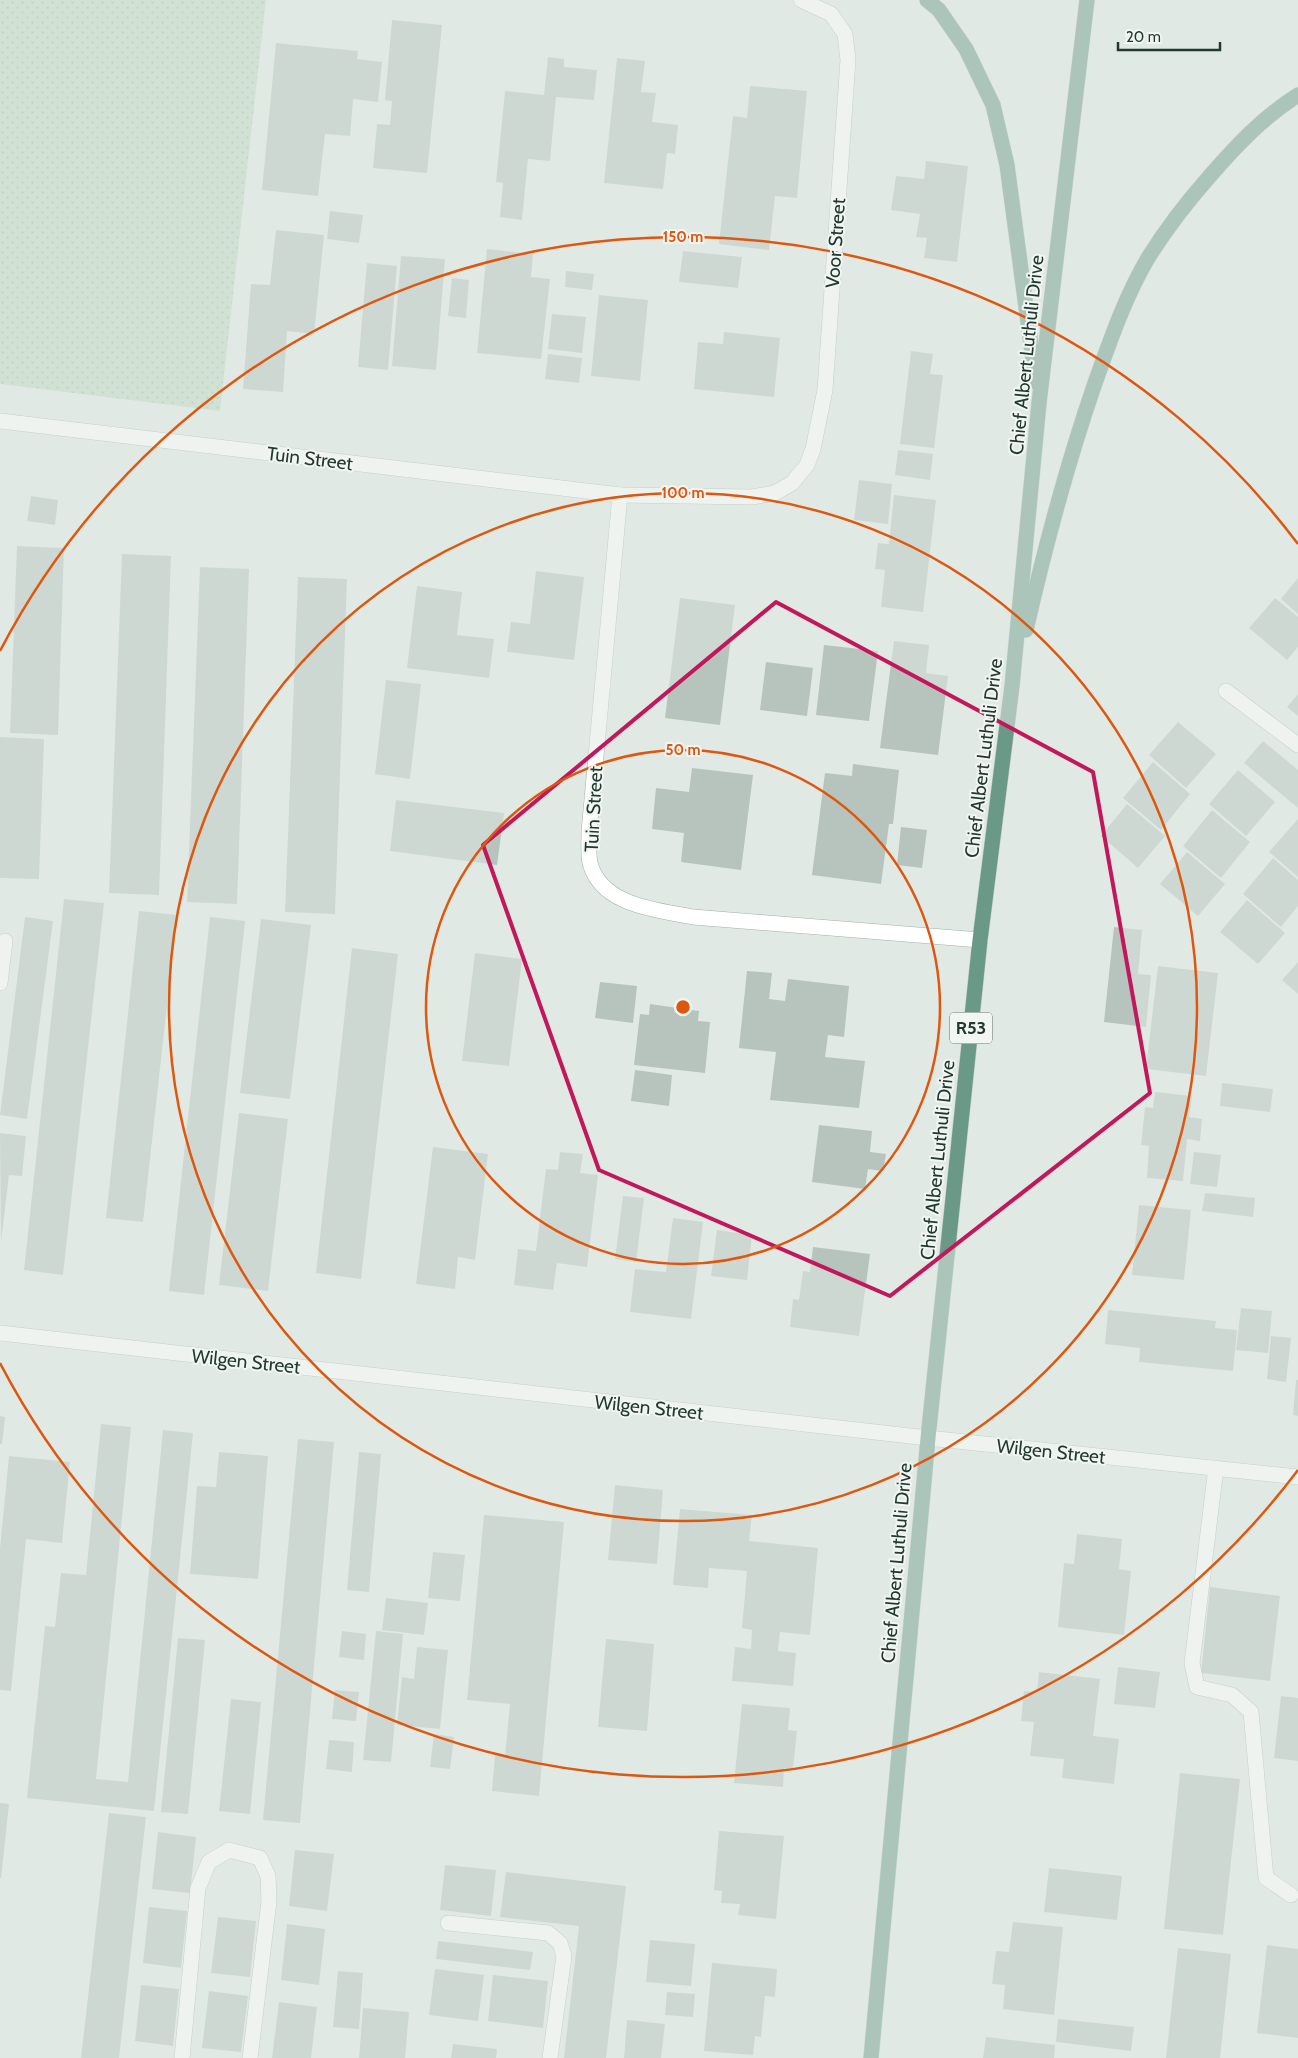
<svg xmlns="http://www.w3.org/2000/svg" width="1298" height="2058" viewBox="0 0 1298 2058" font-family="Cabin,sans-serif">
<defs>
<pattern id="park-dots" width="8" height="8" patternUnits="userSpaceOnUse" patternTransform="scale(1.25)"><rect width="8" height="8" fill="#bcd8c0"/><path d="M2 2h.1M6 6h.1" fill="none" stroke="#a1baa5" stroke-width="1.8" stroke-linecap="round"/></pattern>
</defs>
<rect width="100%" height="100%" fill="#e1e9e4"/>
<!-- park -->
<polygon fill="url(#park-dots)" points="0,0 266,0 220,411 0,384"/>
<!-- building -->
<g fill="#b6c4bd">
<polygon points="392,20 442,25 427,173 373,168 377,124 390,125 392,101 385,100"/>
<polygon points="276,43 358,51 357,59 382,62 378,102 353,99 350,136 325,134 318,196 262,190"/>
<polygon points="548,57 564,59 564,67 597,70 594,100 556,97 550,161 528,159 522,220 500,217 503,183 496,182 505,91 544,95"/>
<polygon points="617,58 645,61 641,92 656,93 652,122 678,125 675,154 667,153 663,189 604,183"/>
<polygon points="750,86 807,91 797,198 775,196 769,250 719,244 733,116 747,118"/>
<polygon points="926,161 968,166 957,262 924,258 927,238 916,237 920,214 891,210 896,176 924,179"/>
<polygon points="330,211 363,215 359,243 327,239"/>
<polygon points="276,230 324,235 314,334 287,331 283,392 243,389 251,284 270,285"/>
<polygon points="487,249 533,254 531,277 550,279 541,359 477,353"/>
<polygon points="683,251 742,257 738,288 679,282"/>
<polygon points="401,256 445,259 436,370 392,366"/>
<polygon points="367,263 397,266 388,370 358,367"/>
<polygon points="566,271 594,274 592,290 565,287"/>
<polygon points="452,278 469,280 466,318 448,316"/>
<polygon points="599,295 648,300 640,381 591,376"/>
<polygon points="552,314 586,317 582,353 548,349"/>
<polygon points="724,332 780,338 774,397 694,389 698,342 723,344"/>
<polygon points="911,351 933,354 930,374 943,375 934,448 900,444"/>
<polygon points="548,354 582,358 579,383 545,379"/>
<polygon points="898,450 933,454 930,480 895,475"/>
<polygon points="859,480 892,484 888,524 854,520"/>
<polygon points="894,495 936,500 923,612 881,607 885,570 875,569 878,543 889,544"/>
<polygon points="31,496 58,500 55,525 27,521"/>
<polygon points="17,546 64,548 58,735 10,733"/>
<polygon points="122,554 171,556 159,895 109,893"/>
<polygon points="200,567 249,569 237,904 187,902"/>
<polygon points="536,571 584,577 574,660 507,652 511,622 530,624"/>
<polygon points="298,577 347,579 335,914 285,912"/>
<polygon points="1298,578 1298,614 1281,599"/>
<polygon points="417,586 462,592 457,635 494,639 489,678 407,668"/>
<polygon points="680,598 735,605 720,725 665,718"/>
<polygon points="1275,598 1298,617 1298,647 1287,660 1249,628"/>
<polygon points="894,641 929,645 926,673 948,676 938,755 880,748"/>
<polygon points="824,645 878,651 869,721 816,715"/>
<polygon points="766,662 813,668 807,716 760,710"/>
<polygon points="386,680 421,684 410,779 375,774"/>
<polygon points="1298,694 1298,716 1287,707"/>
<polygon points="1178,722 1216,754 1186,788 1149,755"/>
<polygon points="0,737 44,739 39,879 0,878"/>
<polygon points="1263,741 1298,770 1298,808 1244,763"/>
<polygon points="1153,762 1190,794 1161,830 1123,798"/>
<polygon points="853,764 899,770 893,824 889,824 881,884 812,875 825,773 852,776"/>
<polygon points="692,768 753,775 741,870 681,862 684,833 652,829 656,788 689,792"/>
<polygon points="1238,770 1275,802 1246,836 1209,804"/>
<polygon points="396,800 504,813 497,865 390,851"/>
<polygon points="1127,804 1165,836 1138,868 1101,836"/>
<polygon points="1212,810 1250,842 1221,878 1183,846"/>
<polygon points="1298,819 1298,877 1269,852"/>
<polygon points="901,827 927,830 922,868 897,865"/>
<polygon points="1187,852 1225,884 1198,916 1160,884"/>
<polygon points="1273,858 1298,880 1298,906 1281,927 1243,894"/>
<polygon points="64,899 104,903 63,1275 24,1270"/>
<polygon points="1247,900 1285,933 1258,964 1220,932"/>
<polygon points="139,911 177,915 143,1222 106,1218"/>
<polygon points="25,917 53,921 27,1119 0,1115"/>
<polygon points="210,917 245,921 204,1295 169,1291"/>
<polygon points="261,919 311,925 290,1099 240,1093"/>
<polygon points="1114,927 1142,930 1138,974 1151,975 1146,1027 1104,1022"/>
<polygon points="352,948 398,954 361,1279 316,1273"/>
<polygon points="475,953 522,959 509,1066 462,1061"/>
<polygon points="1298,962 1298,994 1282,980"/>
<polygon points="1158,966 1218,973 1206,1076 1146,1069"/>
<polygon points="747,971 772,973 769,999 785,1001 788,979 849,986 844,1037 828,1035 825,1057 865,1061 859,1108 770,1100 776,1052 739,1048"/>
<polygon points="600,982 637,986 633,1023 595,1018"/>
<polygon points="650,1004 699,1011 698,1021 710,1022 705,1073 634,1065 640,1014 649,1015"/>
<polygon points="635,1070 672,1075 669,1106 631,1101"/>
<polygon points="1222,1083 1273,1089 1270,1112 1220,1106"/>
<polygon points="1155,1092 1192,1096 1189,1117 1202,1119 1200,1141 1187,1139 1183,1181 1147,1178 1149,1146 1141,1145 1145,1107 1153,1108"/>
<polygon points="239,1113 288,1119 268,1291 219,1285"/>
<polygon points="819,1125 872,1131 870,1152 886,1154 883,1171 868,1169 865,1189 812,1182"/>
<polygon points="0,1133 26,1136 22,1176 9,1175 1,1242"/>
<polygon points="433,1147 488,1154 475,1260 458,1257 455,1289 416,1284"/>
<polygon points="560,1152 583,1154 580,1173 598,1175 587,1267 557,1263 553,1290 514,1285 518,1249 536,1251 546,1169 558,1170"/>
<polygon points="1194,1152 1221,1155 1217,1187 1190,1184"/>
<polygon points="1205,1193 1255,1198 1253,1217 1202,1211"/>
<polygon points="623,1196 644,1198 636,1262 615,1259"/>
<polygon points="1139,1205 1191,1210 1184,1280 1132,1275"/>
<polygon points="673,1218 703,1222 691,1319 630,1312 635,1269 666,1272"/>
<polygon points="717,1230 752,1235 747,1280 711,1276"/>
<polygon points="813,1247 870,1254 859,1336 790,1327 793,1299 799,1300 803,1271 810,1272"/>
<polygon points="1241,1308 1272,1311 1268,1353 1236,1350"/>
<polygon points="1108,1310 1216,1321 1215,1328 1237,1330 1233,1371 1139,1362 1140,1348 1105,1344"/>
<polygon points="1271,1336 1291,1338 1286,1382 1267,1379"/>
<polygon points="1296,1380 1298,1380 1298,1416 1293,1415"/>
<polygon points="0,1416 5,1417 2,1444 0,1444"/>
<polygon points="101,1424 131,1427 96,1779 128,1782 163,1430 193,1433 154,1811 27,1798 45,1626 55,1627 61,1573 86,1575"/>
<polygon points="298,1439 334,1442 300,1823 263,1820"/>
<polygon points="219,1452 268,1456 258,1579 190,1574 197,1486 216,1487"/>
<polygon points="359,1452 381,1454 369,1592 347,1590"/>
<polygon points="9,1456 70,1462 62,1543 26,1539 11,1691 0,1690 0,1548"/>
<polygon points="615,1485 663,1490 657,1564 608,1560"/>
<polygon points="680,1509 752,1515 749,1541 818,1548 810,1635 780,1632 778,1651 796,1653 793,1686 732,1681 735,1647 751,1649 752,1630 742,1628 747,1571 709,1568 708,1588 673,1585"/>
<polygon points="484,1515 564,1522 539,1796 492,1791 495,1755 505,1756 510,1704 467,1700"/>
<polygon points="1077,1534 1122,1539 1119,1569 1131,1571 1124,1635 1058,1627 1064,1563 1074,1564"/>
<polygon points="433,1552 465,1555 460,1601 428,1598"/>
<polygon points="1210,1587 1280,1596 1270,1681 1201,1673"/>
<polygon points="386,1598 428,1603 424,1635 382,1630"/>
<polygon points="342,1631 366,1634 364,1660 339,1657"/>
<polygon points="376,1631 403,1634 391,1762 363,1760"/>
<polygon points="178,1638 205,1640 188,1814 161,1812"/>
<polygon points="606,1639 654,1644 647,1731 598,1727"/>
<polygon points="417,1647 448,1650 440,1729 397,1725 402,1677 414,1679"/>
<polygon points="1118,1667 1160,1672 1155,1708 1114,1704"/>
<polygon points="1039,1672 1100,1679 1093,1736 1119,1739 1114,1784 1062,1778 1064,1759 1030,1756 1034,1722 1021,1721 1024,1691 1037,1692"/>
<polygon points="335,1690 359,1692 356,1721 332,1719"/>
<polygon points="1281,1696 1298,1698 1298,1761 1274,1758"/>
<polygon points="231,1699 261,1702 250,1814 219,1811"/>
<polygon points="742,1704 790,1708 788,1730 797,1731 793,1769 784,1768 783,1787 734,1783"/>
<polygon points="434,1734 454,1737 450,1769 430,1767"/>
<polygon points="329,1740 354,1742 352,1772 326,1769"/>
<polygon points="1180,1773 1240,1779 1223,1935 1164,1929"/>
<polygon points="0,1803 9,1804 1,1878 0,1878"/>
<polygon points="109,1813 146,1817 119,2058 81,2058"/>
<polygon points="719,1831 784,1836 776,1919 738,1915 740,1904 721,1903 722,1891 714,1890"/>
<polygon points="158,1832 196,1837 190,1893 152,1889"/>
<polygon points="295,1850 334,1854 327,1911 289,1906"/>
<polygon points="445,1865 496,1870 491,1916 440,1910"/>
<polygon points="1049,1868 1122,1876 1117,1920 1044,1912"/>
<polygon points="506,1872 626,1886 606,2058 564,2058 579,1926 500,1917"/>
<polygon points="149,1907 187,1911 181,1968 143,1963"/>
<polygon points="218,1917 256,1921 250,1977 211,1973"/>
<polygon points="1013,1922 1063,1927 1054,2015 1003,2009 1005,1985 992,1984 996,1951 1009,1952"/>
<polygon points="287,1924 325,1929 319,1985 281,1980"/>
<polygon points="650,1940 695,1944 691,1986 646,1982"/>
<polygon points="438,1941 533,1952 530,1970 436,1959"/>
<polygon points="1267,1945 1298,1949 1298,2038 1257,2033"/>
<polygon points="1178,1948 1231,1954 1220,2058 1166,2058"/>
<polygon points="712,1963 777,1969 775,1997 765,1996 761,2037 755,2036 753,2055 704,2051"/>
<polygon points="435,1969 484,1975 478,2021 429,2015"/>
<polygon points="338,1971 363,1973 359,2029 333,2027"/>
<polygon points="493,1975 548,1981 543,2028 488,2021"/>
<polygon points="141,1985 179,1989 173,2046 135,2041"/>
<polygon points="209,1991 248,1996 241,2052 202,2048"/>
<polygon points="667,1992 695,1994 693,2017 665,2015"/>
<polygon points="279,2002 317,2007 311,2058 272,2058"/>
<polygon points="363,2008 409,2012 405,2058 359,2058"/>
<polygon points="1058,2019 1134,2027 1131,2051 1056,2042"/>
<polygon points="627,2020 665,2024 661,2058 624,2058"/>
<polygon points="986,2037 1055,2045 1054,2058 983,2058"/>
<polygon points="453,2044 497,2049 496,2058 451,2058"/>
</g>
<g fill="none" stroke-linecap="round" stroke-linejoin="round">
<!-- minor casing -->
<g stroke="#a4b0aa" stroke-width="16">
<g id="minor">
<path d="M0,421L620,495L589,832C589,842 588,854 590,863C601,906 658,910 693,917L980,940"/>
<polyline points="620,495 752,497 775,493 792,483 807,465 813,449 825,390 848,60 845,34 831,14 801,0"/>
<polyline points="1226,691 1298,745"/>
<polyline points="0,983 5,941"/>
<polyline points="0,1333 928,1438 1298,1477"/>
<polyline points="1216,1468 1192,1663 1197,1687 1232,1695 1251,1712 1266,1878 1291,1895"/>
<polyline points="448,1923 548,1933 560,1943 564,1956 550,2058"/>
<polyline points="182,2058 198,1888 209,1862 229,1850 260,1858 268,1876 269,1901 250,2058"/>
</g>
</g>
<!-- major casing -->
<g stroke="#c1c7c5" stroke-width="16">
<g id="major">
<polyline points="927,0 939,10 966,49 993,105 1007,165 1036,382"/>
<path d="M1026,630C1045,547 1067,464 1095,383C1110,341 1125,297 1148,258C1166,229 1187,202 1209,177C1236,146 1263,117 1298,95"/>
<polyline points="871,2058 928,1438 980,940 1012,686 1039,403 1087,0"/>
</g>
</g>
<!-- minor -->
<use href="#minor" stroke="#fff" stroke-width="15"/>
<!-- major -->
<use href="#major" stroke="#6a9988" stroke-width="15"/>
</g>
<!-- marked area -->
<path d="M0 0H1298V2058H0ZM776,602L1093,772L1150,1093L890,1296L599,1170L483,845Z" fill="#e1e9e4" fill-opacity=".55" fill-rule="evenodd"/>
<path fill="none" stroke="#c2185b" stroke-width="4" stroke-linejoin="round" d="M776,602L1093,772L1150,1093L890,1296L599,1170L483,845Z"/>
<!-- distance rings -->
<g fill="none" stroke="#de570e" stroke-width="2.5">
<circle cx="683" cy="1007" r="257"/>
<circle cx="683" cy="1007" r="514"/>
<path d="M1298 1470A770 770 0 0 1 0 1363M0 651A770 770 0 0 1 1298 544"/>
</g>
<g text-anchor="middle" stroke-width="4" stroke-linejoin="round" paint-order="stroke">
<!-- shield labels -->
<rect fill="#f1f6f3" stroke="#61716a" stroke-width="1" x="950" y="1012.5" width="42" height="31" rx="4"/>
<g font-size="18" font-weight="bold" fill="#233830">
<text x="971" y="1034">R53</text>
</g>
<!-- street labels -->
<g font-size="19" fill="#233830" stroke="#f1f6f3">
<text transform="translate(835 243) rotate(-86)" y="7">Voor Street</text>
<text transform="translate(1026 355) rotate(-84)" y="7">Chief Albert Luthuli Drive</text>
<text transform="translate(310 458) rotate(7)" y="7">Tuin Street</text>
<text transform="translate(983 758) rotate(-83)" y="7">Chief Albert Luthuli Drive</text>
<text transform="translate(593 809) rotate(-87)" y="7">Tuin Street</text>
<text transform="translate(937 1160) rotate(-84)" y="7">Chief Albert Luthuli Drive</text>
<text transform="translate(246 1361) rotate(6)" y="7">Wilgen Street</text>
<text transform="translate(649 1407) rotate(6)" y="7">Wilgen Street</text>
<text transform="translate(1051 1451) rotate(6)" y="7">Wilgen Street</text>
<text transform="translate(896 1563) rotate(-85)" y="7">Chief Albert Luthuli Drive</text>
</g>
</g>
<circle cx="683" cy="1007" r="8" fill="#de570e" stroke="#f1f6f3" stroke-width="2.5"/>
<g font-size="15" text-anchor="middle" font-weight="bold" fill="#de570e" stroke="#f1f6f3" stroke-width="4" stroke-linejoin="round" paint-order="stroke">
<text x="683" y="242">150 m</text>
<text x="683" y="498">100 m</text>
<text x="683" y="755">50 m</text>
</g>
<!-- scale -->
<path d="M1118 42v8h102v-8" fill="none" stroke="#233830" stroke-width="2.5"/>
<text x="1126" y="42" font-size="15" fill="#233830" stroke="#f1f6f3" stroke-width="4" paint-order="stroke">20 m</text>
</svg>
